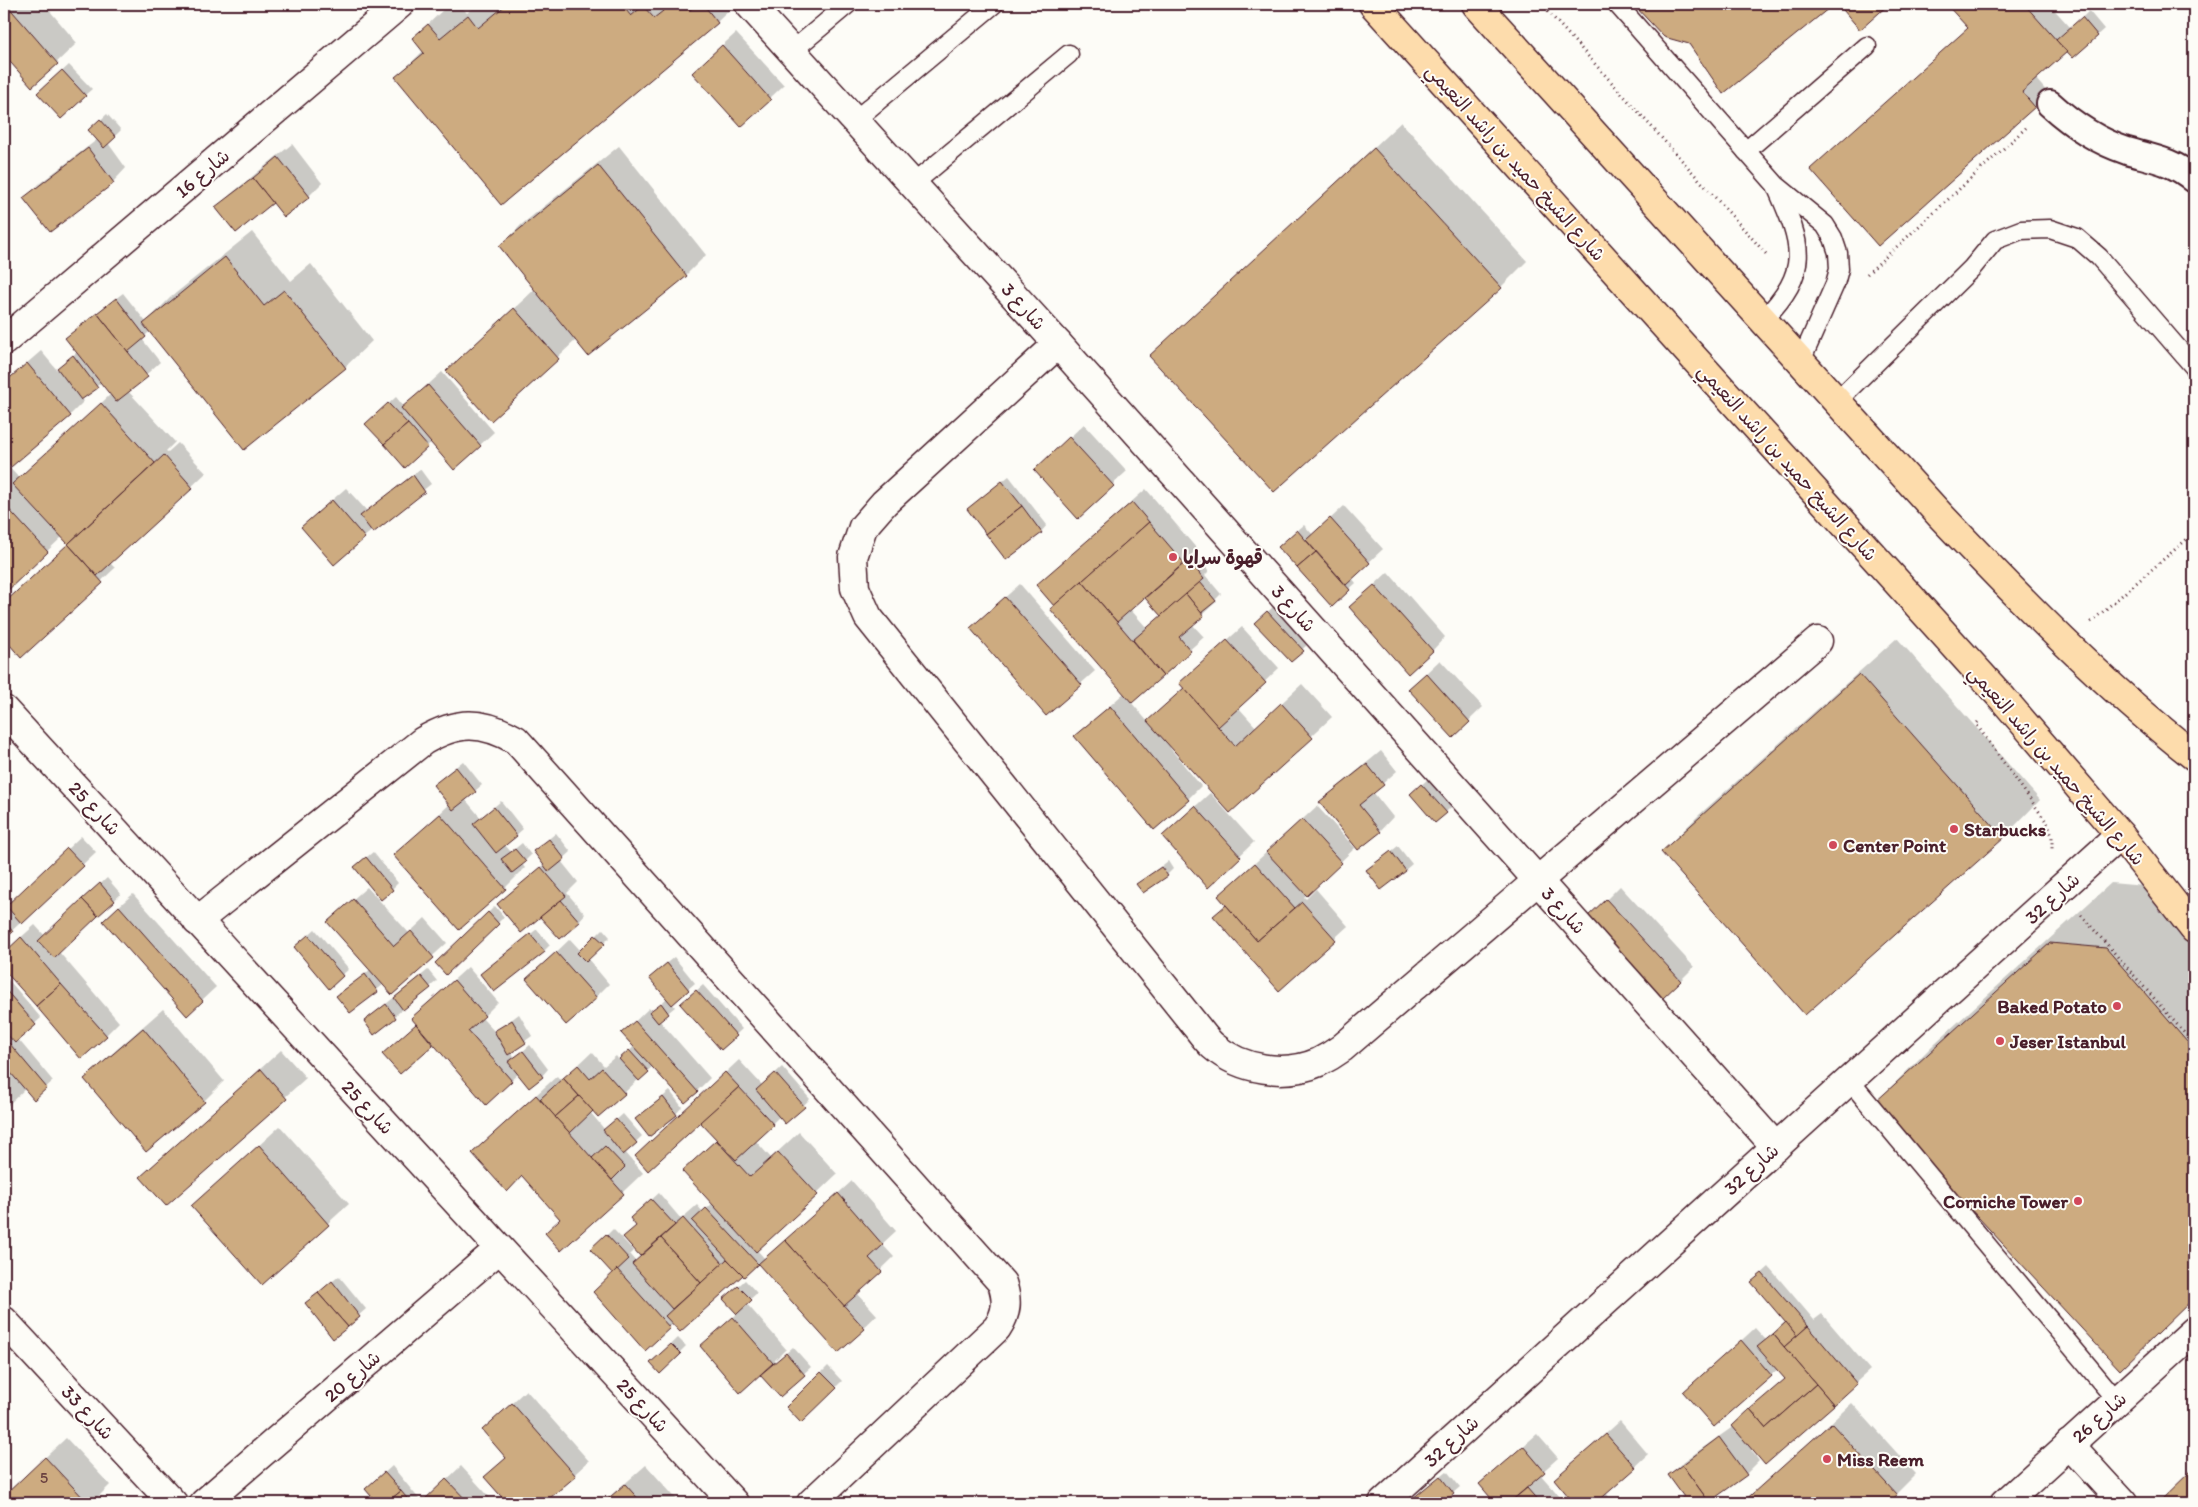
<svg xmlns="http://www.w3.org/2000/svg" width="2198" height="1507" viewBox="0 0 2198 1507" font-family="Itim,'Playpen Sans Arabic',sans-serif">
<rect width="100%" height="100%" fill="#fdfcf7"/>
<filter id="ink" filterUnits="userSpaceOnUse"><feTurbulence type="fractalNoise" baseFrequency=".02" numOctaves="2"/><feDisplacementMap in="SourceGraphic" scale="10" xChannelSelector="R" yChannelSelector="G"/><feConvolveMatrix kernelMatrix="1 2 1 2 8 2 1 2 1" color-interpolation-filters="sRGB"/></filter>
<g filter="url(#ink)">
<!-- shadow -->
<g fill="#0003" fill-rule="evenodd">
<polygon points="4,4 44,4 77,43 32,86 4,53"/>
<polygon points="449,4 459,4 467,13 478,4 736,4 717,22 501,203 397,77 424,50 414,38"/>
<polygon points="1635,4 1832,4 1724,92 1689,43 1665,36"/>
<polygon points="1948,4 2049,4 2071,28 2089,11 2104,29 2073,57 2067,51 2036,79 2048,93 2034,106 1812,169 1969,28"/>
<polygon points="736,33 784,85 741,125 707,59"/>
<polygon points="69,65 92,89 85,95 46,86"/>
<polygon points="107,114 121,130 108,143 126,168 113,182 50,230 25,198 39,184 98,139 90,130"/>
<polygon points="1401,122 1527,261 1501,287 1151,356"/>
<polygon points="292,144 322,183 309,196 217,207 231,194"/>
<polygon points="619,146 706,255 686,275 588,355 576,340 491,419 447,371 535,289 501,246 521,225"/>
<polygon points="252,232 291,281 311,264 372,341 345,367 244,448 150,331 142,339 160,362 128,391 175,442 166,451 168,452 178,443 206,473 110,563 115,568 22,656 4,637 4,603 69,544 62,537 4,592 4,462 20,479 111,394 102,382 81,398 84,401 70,415 11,465 4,457 4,383 41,351 57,370 78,351 67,338 81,325 123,293 146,322 171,297"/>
<polygon points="442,372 494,432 480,445 432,442 427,446 374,417 396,397 404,407"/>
<polygon points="1084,424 1127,471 1078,517 1049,457"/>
<polygon points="420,469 431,484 364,537 316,514 346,488 367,511"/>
<polygon points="1009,476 1047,525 1041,532 968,509"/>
<path d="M1146,489L1197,549L1184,562L1185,564L1196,555L1209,571L1205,575L1221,594L1215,600L1217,601L1192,624L1204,637L1131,702L1148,722L1184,687L1194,670L1242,627L1279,668L1238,707L1256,727L1302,684L1332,717L1230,812L1171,746L1170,748L1201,786L1188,799L1076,736L1124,693L1055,605L1052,572ZM1152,590L1162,615L1147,628L1130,609Z"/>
<polygon points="1344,506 1383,549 1352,578 1356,583 1332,605 1286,540 1304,525 1313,535"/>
<polygon points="1388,572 1445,637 1432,651 1351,607"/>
<polygon points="1020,584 1095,671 1047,714 971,628"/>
<polygon points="1274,606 1309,643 1291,660 1256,623"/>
<polygon points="1897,638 2040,800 2004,837 1805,1013 1662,852 1699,815"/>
<polygon points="1440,660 1483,707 1453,736 1423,676"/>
<polygon points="1381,751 1397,771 1373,792 1393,817 1380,831 1321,802 1335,789"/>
<polygon points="463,761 482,785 465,799 481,818 501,801 523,829 505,845 511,852 522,843 531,855 522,864 525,868 505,888 395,855 450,804 441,779"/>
<polygon points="1428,779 1452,806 1446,812 1418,788"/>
<polygon points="1210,793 1254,842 1208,886 1177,823"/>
<polygon points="1317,806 1355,848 1304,897 1306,899 1316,889 1348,926 1279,989 1215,916 1227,904 1219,896"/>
<polygon points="556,833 571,852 561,861 578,882 567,893 585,914 579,921 540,915 499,904 545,864 534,851"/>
<polygon points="81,836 96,852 4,938 4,902 10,898 12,901"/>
<polygon points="1398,846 1412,864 1405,870 1367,870"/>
<polygon points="373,852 398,883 392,889 362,861"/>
<polygon points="1168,861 1173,869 1167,875 1138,884"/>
<polygon points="107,878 121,894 59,952 119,1022 106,1035 6,970 4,972 4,942 9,948 35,925 45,936"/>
<polygon points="2111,883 2167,888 2194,920 2194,1296 2120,1369 1874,1104 1935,1043"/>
<polygon points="1620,886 1694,967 1680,981 1589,917"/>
<polygon points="367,887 409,933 425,918 447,943 392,993 384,984 350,1012 338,996 371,969 342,909"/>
<polygon points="133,894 216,987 187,1014 118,907"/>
<polygon points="495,906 504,917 446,973 437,963"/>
<polygon points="315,929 349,969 342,975 302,941"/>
<polygon points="537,929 550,945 544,951 488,968"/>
<polygon points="603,929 610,937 588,959 609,984 596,997 528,979 570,939 581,951"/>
<polygon points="674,957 695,983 672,1003 675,1007 659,1020 710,1078 697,1091 653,1066 624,1093 590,1112 605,1130 623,1114 642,1136 625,1152 643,1173 561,1250 562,1218 494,1133 557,1076 561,1081 592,1052 604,1066 616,1056 619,1060 635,1046 623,1033 649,1008 652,1012 667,998 657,971"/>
<polygon points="468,967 498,1002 482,1018 495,1032 519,1014 532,1036 511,1051 515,1058 530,1045 548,1069 542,1076 519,1073 486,1103 433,1042 400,1072 390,1048 417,1024 426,1005"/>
<polygon points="428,970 437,981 374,1033 365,1021"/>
<polygon points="7,978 41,1018 18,1039 53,1081 34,1098 26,1088 4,1109 4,981"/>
<polygon points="703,985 742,1029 721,1049 688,998"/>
<polygon points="163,1009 224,1081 204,1101 86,1079 106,1059"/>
<polygon points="281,1050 306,1078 166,1204 142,1177"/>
<polygon points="739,1060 762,1085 782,1067 810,1099 786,1122 780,1116 755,1140 771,1158 799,1132 837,1174 757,1250 765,1259 852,1181 896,1231 882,1244 894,1257 857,1293 877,1315 838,1352 758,1262 744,1275 743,1273 669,1327 592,1250 613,1229 634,1251 630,1255 636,1262 642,1256 625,1237 638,1225 638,1212 659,1193 681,1219 697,1205 703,1212 713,1203 704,1151 718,1139 701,1120 650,1143"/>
<polygon points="670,1091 682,1107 676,1114 643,1113"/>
<polygon points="280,1126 349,1204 262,1283 193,1206"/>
<polygon points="1769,1267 1814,1320 1822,1314 1870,1370 1765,1463 1753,1448 1751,1450 1759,1461 1746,1474 1707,1503 1673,1503 1684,1495 1669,1475 1683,1462 1734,1426 1786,1378 1778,1369 1714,1425 1685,1392 1755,1328 1766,1340 1786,1321 1759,1276"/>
<polygon points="339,1276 366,1309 334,1337 306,1303"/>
<polygon points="745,1280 757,1293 746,1303 786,1349 775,1360 776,1362 793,1347 811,1367 780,1395 766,1368 715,1333 738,1313 731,1293"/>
<polygon points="678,1338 686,1346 660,1372 652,1363"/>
<polygon points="828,1366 842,1381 801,1421 787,1407"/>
<polygon points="526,1390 589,1461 543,1503 508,1503 486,1477 507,1457 483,1430"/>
<polygon points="1852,1403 1916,1474 1896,1494 1886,1503 1744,1503"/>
<polygon points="1620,1421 1648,1454 1606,1493 1614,1503 1497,1503 1480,1484 1537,1434 1558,1458 1540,1474 1562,1499 1568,1494 1556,1479"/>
<polygon points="66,1438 110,1485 92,1503 4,1503 4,1496"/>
<polygon points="646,1465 680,1503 603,1503"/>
<polygon points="392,1466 419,1499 415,1503 379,1503 367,1489"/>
<polygon points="461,1466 495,1503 423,1503 436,1490"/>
<polygon points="2194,1469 2194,1503 2160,1503"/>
<polygon points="1447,1471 1460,1487 1441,1503 1407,1503"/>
</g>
<!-- building -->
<g fill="#cdab80" stroke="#4a1f2b">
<polygon points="4,4 6,4 58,64 32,87 4,55"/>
<polygon points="507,4 621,4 631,16 643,6 654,18 672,4 686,4 690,10 698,4 703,4 718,23 501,205 395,77 424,53 412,38 428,24 440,38 468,15 478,28"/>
<polygon points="1633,4 1834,4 1723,94 1689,44 1664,37"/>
<polygon points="1838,4 1889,4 1860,30"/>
<polygon points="1946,4 2024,4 2067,52 2022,92 2035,107 1878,246 1810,169 1968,28"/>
<polygon points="2082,17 2098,36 2073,58 2056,40"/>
<polygon points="722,45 771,100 741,127 692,73"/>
<polygon points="62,70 86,96 61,119 37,93"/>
<polygon points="100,119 116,137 104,148 88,130"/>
<polygon points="88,148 114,183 50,232 23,198"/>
<polygon points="1374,148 1502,288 1274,492 1149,356"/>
<polygon points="278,157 310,197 284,217 253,178"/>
<polygon points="598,165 687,276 588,356 499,246"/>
<polygon points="253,178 273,203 236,233 215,207"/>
<polygon points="225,257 264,306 284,290 346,368 244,450 143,324"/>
<polygon points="116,298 146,337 128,352 97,313"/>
<polygon points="514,308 559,359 491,421 446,371"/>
<polygon points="97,313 148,377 116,402 65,338"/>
<polygon points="73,355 98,388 81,400 57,368"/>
<polygon points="27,363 71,416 11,467 4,459 4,383"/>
<polygon points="428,385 481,446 454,470 401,408"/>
<polygon points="101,403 155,463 68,544 12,484"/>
<polygon points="388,403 408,424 384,444 365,424"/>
<polygon points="408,424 428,447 405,468 384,444"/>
<polygon points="1069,437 1114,486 1078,519 1034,470"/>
<polygon points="164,455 193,488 97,576 68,544"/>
<polygon points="413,475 425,492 373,533 360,516"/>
<polygon points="1002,481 1022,506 986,534 967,509"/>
<polygon points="332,500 365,538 334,565 301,527"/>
<polygon points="1132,502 1149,522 1054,606 1036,585"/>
<polygon points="4,504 48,552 4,594"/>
<polygon points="1022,506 1042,533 1006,560 986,534"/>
<polygon points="1330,518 1370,563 1346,585 1306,540"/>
<polygon points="1149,522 1184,563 1117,622 1082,581"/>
<polygon points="1297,530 1316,552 1297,568 1278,547"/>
<polygon points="68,544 103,583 21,658 4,638 4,603"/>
<polygon points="1316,552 1350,590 1332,607 1297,568"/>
<polygon points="1188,560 1204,579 1161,616 1145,598"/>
<polygon points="1082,581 1163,676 1132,703 1050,609"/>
<polygon points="1200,582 1216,601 1201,613 1186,594"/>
<polygon points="1374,585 1433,651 1408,674 1349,607"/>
<polygon points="1186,594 1204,616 1179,637 1191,651 1163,676 1133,640"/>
<polygon points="1005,597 1082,685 1046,716 970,628"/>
<polygon points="1267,611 1304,651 1291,662 1254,623"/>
<polygon points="1227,640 1266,683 1218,727 1179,683"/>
<polygon points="1426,673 1470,722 1453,738 1408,689"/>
<polygon points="1859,674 2004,838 1805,1015 1661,852"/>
<polygon points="1184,688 1235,746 1281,703 1313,738 1230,813 1147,721"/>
<polygon points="1110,706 1189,800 1154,830 1074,736"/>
<polygon points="1367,764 1384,785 1359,805 1381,832 1358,850 1319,802"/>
<polygon points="456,767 476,792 453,810 433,785"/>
<polygon points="1421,784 1447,813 1435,823 1410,794"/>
<polygon points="1195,806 1241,857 1208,888 1162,836"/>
<polygon points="494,807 517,836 496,853 473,824"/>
<polygon points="440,814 506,889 459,930 393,855"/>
<polygon points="1302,819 1342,863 1307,896 1266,852"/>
<polygon points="549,839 565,859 549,872 533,851"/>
<polygon points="67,848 84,866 22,924 6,906"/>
<polygon points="515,849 526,862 512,873 501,859"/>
<polygon points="1391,851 1406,871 1381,890 1366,870"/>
<polygon points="366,857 393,890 381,900 354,867"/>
<polygon points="1255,863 1295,908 1257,941 1218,896"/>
<polygon points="541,867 566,896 521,933 497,904"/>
<polygon points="1161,867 1168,876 1143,893 1136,884"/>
<polygon points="100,883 115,901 98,916 82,899"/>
<polygon points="82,899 98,916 54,958 38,941"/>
<polygon points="353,899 394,946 411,931 434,958 392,995 327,922"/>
<polygon points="1606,899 1681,981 1662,999 1587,917"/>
<polygon points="561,900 580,922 560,939 540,917"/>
<polygon points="1302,902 1336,940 1279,991 1213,916 1226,905 1257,941"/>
<polygon points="119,906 203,1001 187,1016 103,921"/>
<polygon points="488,912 499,924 446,975 435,963"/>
<polygon points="4,920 13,932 4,939"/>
<polygon points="530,934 545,952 494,992 480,974"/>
<polygon points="308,935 343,976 329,989 294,947"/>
<polygon points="595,935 605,944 586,962 577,953"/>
<polygon points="21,937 61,984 36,1006 4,970 4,953"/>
<polygon points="2050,943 2106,948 2194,1050 2194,1298 2120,1370 1873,1104"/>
<polygon points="556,952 597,998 566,1025 526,979"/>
<polygon points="667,963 689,990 672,1005 649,978"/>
<polygon points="365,974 378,992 350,1013 336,996"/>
<polygon points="421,976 431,988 403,1010 394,998"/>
<polygon points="454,980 485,1016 468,1031 512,1081 486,1105 411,1018"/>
<polygon points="61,984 107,1036 81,1059 36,1006"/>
<polygon points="4,988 36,1025 15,1043 4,1031"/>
<polygon points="696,990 737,1036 721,1050 680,1004"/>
<polygon points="661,1003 669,1014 658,1023 649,1012"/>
<polygon points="386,1004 396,1018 374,1035 364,1021"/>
<polygon points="512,1020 526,1043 508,1055 494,1031"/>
<polygon points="635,1021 698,1092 685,1103 621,1033"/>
<polygon points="416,1024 433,1045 400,1074 382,1054"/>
<polygon points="143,1028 205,1102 146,1152 84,1079"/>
<polygon points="4,1037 47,1088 34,1100 4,1065"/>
<polygon points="629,1050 649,1072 639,1081 619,1059"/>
<polygon points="523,1051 543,1077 529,1088 508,1062"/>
<polygon points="578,1065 590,1079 602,1068 625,1094 598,1117 563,1078"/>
<polygon points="261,1069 287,1099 166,1206 140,1177"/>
<polygon points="725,1072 739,1087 648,1171 635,1156"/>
<polygon points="775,1073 805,1107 785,1124 756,1090"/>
<polygon points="563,1078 579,1096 555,1117 540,1099"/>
<polygon points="739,1087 774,1125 736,1160 700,1122"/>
<polygon points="536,1095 624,1194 561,1251 545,1233 560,1219 522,1176 507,1192 472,1153"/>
<polygon points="579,1096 593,1111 570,1133 555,1117"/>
<polygon points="663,1097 677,1115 649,1137 635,1119"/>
<polygon points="616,1119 637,1143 623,1155 603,1130"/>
<polygon points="716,1140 750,1177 778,1152 818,1195 756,1252 682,1171"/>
<polygon points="259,1145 329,1225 262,1285 191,1206"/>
<polygon points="605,1146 625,1167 612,1180 592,1158"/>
<polygon points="838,1193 883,1245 869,1258 882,1272 844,1306 785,1240"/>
<polygon points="651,1199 675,1225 640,1256 623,1237 636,1226 630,1218"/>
<polygon points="706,1208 758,1264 744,1277 692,1221"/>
<polygon points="683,1218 723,1263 701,1283 661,1238"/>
<polygon points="606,1234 629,1259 613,1274 590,1249"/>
<polygon points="661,1238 701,1283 672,1309 632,1264"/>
<polygon points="785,1240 865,1329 838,1353 758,1264"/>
<polygon points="727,1259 743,1275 680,1332 665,1316"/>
<polygon points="617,1269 670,1328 645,1351 593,1292"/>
<polygon points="1762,1273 1808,1326 1797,1336 1751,1282"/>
<polygon points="332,1281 360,1317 348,1327 318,1293"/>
<polygon points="738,1286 752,1300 737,1314 723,1299"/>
<polygon points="318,1293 348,1327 333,1339 305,1303"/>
<polygon points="733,1317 773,1363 740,1393 700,1346"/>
<polygon points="1786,1322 1797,1336 1784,1347 1773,1334"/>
<polygon points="1808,1326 1857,1384 1834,1405 1784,1347"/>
<polygon points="1773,1334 1816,1384 1766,1428 1750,1409 1785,1379 1757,1347"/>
<polygon points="1741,1340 1772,1376 1714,1427 1683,1392"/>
<polygon points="671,1344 681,1354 660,1374 650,1363"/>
<polygon points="786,1353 805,1375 780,1397 760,1375"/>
<polygon points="821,1372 837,1388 801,1423 786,1407"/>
<polygon points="1816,1384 1834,1405 1765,1465 1732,1426 1750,1409 1766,1428"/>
<polygon points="512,1403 576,1476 544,1503 507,1503 484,1477 506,1458 482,1430"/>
<polygon points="1831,1423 1897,1495 1888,1503 1742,1503"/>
<polygon points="1606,1434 1636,1468 1596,1503 1574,1503 1554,1479"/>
<polygon points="1719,1437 1747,1475 1709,1502 1682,1465"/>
<polygon points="1523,1446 1545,1472 1509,1503 1495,1503 1479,1484"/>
<polygon points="45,1457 88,1503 4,1503 4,1496"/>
<polygon points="1682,1465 1709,1502 1708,1503 1676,1503 1684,1497 1668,1475"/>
<polygon points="2194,1468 2194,1503 2158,1503"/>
<polygon points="384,1472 401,1491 386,1503 377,1503 365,1489"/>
<polygon points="1440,1476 1454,1494 1443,1503 1407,1503"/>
<polygon points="446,1479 469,1503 421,1503"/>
<polygon points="625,1484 642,1503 603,1503"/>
<polygon points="1527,1488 1540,1503 1509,1503"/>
<polygon points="401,1491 411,1503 386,1503"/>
<polygon points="1567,1495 1574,1503 1557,1503"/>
</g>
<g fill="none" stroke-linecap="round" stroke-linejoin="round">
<!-- service casing -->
<g stroke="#4a1f2b" stroke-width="21">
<g id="service">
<polyline points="1617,4 1776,185 1825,225 1833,238 1838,253 1839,269 1835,284 1801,361"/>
<polyline points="792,51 848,4"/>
<polyline points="855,120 994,4"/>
<polyline points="1746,151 1867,46"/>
<polyline points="913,184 1069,54"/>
<path d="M1763,320C1811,270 1803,247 1777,188"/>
<polyline points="1837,401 1972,268 1995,240 2021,230 2050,229 2077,238 2099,257 2194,367"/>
<polyline points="1850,1081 2117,1401"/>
</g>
</g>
<!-- pedestrian casing -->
<g stroke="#4a1f2b" stroke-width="30">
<path id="pedestrian" d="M2050,104C2073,125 2097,141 2127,151C2154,159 2171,160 2194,179"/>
</g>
<!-- minor casing -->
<g stroke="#4a1f2b" stroke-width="31">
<g id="minor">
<polyline points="749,4 1058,344 1776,1147"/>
<polyline points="4,341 400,4"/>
<path d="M1058,344L884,503L863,527L853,557L855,588L868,617L1195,1025C1201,1032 1206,1040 1213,1046C1241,1070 1285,1077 1319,1062C1327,1058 1335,1053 1342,1048L1818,641"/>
<polyline points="4,710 734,1503"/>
<path d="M197,921L423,741C457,721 481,720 516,740L1002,1283C1008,1301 1007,1313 997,1328L811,1503"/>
<polyline points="4,1321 173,1503"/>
<polyline points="2069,1444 2123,1503"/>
<polyline points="204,1503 499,1249"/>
<polyline points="1383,1503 2120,835"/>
<polyline points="2005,1503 2194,1331"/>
</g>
</g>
<!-- primary casing -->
<g stroke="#4a1f2b" stroke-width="31">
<g id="primary">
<polyline points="1373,4 2003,699 2120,835 2194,929"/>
<path d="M1476,4L1940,515C2021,600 2102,684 2194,756"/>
</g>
</g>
<!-- path -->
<g stroke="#4a1f2b" stroke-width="3" stroke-dasharray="1 4" stroke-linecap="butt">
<polyline points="1541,4 1768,256"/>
<polyline points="1867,274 2028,126"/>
<polyline points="2091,622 2194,533"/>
<polyline points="1978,722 1976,724 2048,824 2052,837 2052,851"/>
<polyline points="2081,915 2194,1044"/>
</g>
<!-- service -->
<use href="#service" stroke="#fdfcf7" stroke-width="18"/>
<!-- pedestrian -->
<use href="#pedestrian" stroke="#fdfcf7" stroke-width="26"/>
<!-- minor -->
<use href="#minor" stroke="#fdfcf7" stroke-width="28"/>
<!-- primary -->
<use href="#primary" stroke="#fddcac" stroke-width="28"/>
</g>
</g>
<!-- markers -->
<g fill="#d1495b" stroke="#fdfcf7" stroke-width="2">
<circle cx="1173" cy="557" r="5"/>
<circle cx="1954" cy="829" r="5"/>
<circle cx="1833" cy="845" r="5"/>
<circle cx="2117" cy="1006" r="5"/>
<circle cx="2000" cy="1041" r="5"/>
<circle cx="2078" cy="1201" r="5"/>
<circle cx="1827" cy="1459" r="5"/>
</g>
<g text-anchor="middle" stroke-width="4" stroke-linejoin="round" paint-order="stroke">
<!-- number labels -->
<g font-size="16" fill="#6b4240">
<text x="44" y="1483">5</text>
</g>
<!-- street labels -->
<g font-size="19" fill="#4a1f2b" stroke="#fdfcf7">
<text transform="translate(1516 162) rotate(48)" y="7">شارع الشيخ حميد بن راشد النعيمي</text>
<text transform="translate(202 173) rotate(-40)" y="7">شارع 16</text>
<text transform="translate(1024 306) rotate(48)" y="7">شارع 3</text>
<text transform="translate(1788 462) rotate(48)" y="7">شارع الشيخ حميد بن راشد النعيمي</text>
<text transform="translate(1294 608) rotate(48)" y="7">شارع 3</text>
<text transform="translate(2057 765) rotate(49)" y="7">شارع الشيخ حميد بن راشد النعيمي</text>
<text transform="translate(95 808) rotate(47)" y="7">شارع 25</text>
<text transform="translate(2052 898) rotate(-42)" y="7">شارع 32</text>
<text transform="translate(1564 910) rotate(48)" y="7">شارع 3</text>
<text transform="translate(368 1107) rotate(47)" y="7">شارع 25</text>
<text transform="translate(1751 1169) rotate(-42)" y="7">شارع 32</text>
<text transform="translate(352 1376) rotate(-41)" y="7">شارع 20</text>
<text transform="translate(643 1405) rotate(47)" y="7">شارع 25</text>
<text transform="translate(88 1412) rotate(47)" y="7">شارع 33</text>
<text transform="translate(2099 1417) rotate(-42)" y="7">شارع 26</text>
<text transform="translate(1451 1441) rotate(-42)" y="7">شارع 32</text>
</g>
<!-- poi labels -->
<g font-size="19" font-weight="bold" fill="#4a1f2b" stroke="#fdfcf7" text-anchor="start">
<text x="1183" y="564">قهوة سرايا</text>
<text x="1964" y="836">Starbucks</text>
<text x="1843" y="852">Center Point</text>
<text x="2107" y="1013" text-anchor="end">Baked Potato</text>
<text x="2010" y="1048">Jeser Istanbul</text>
<text x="2068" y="1208" text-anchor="end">Corniche Tower</text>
<text x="1837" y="1466">Miss Reem</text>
</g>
</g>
<!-- margin -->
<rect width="2198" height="1507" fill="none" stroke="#fdfcf7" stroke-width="20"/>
<rect x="10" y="10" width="2178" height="1487" fill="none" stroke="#4a1f2b" stroke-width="2" filter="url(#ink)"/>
</svg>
